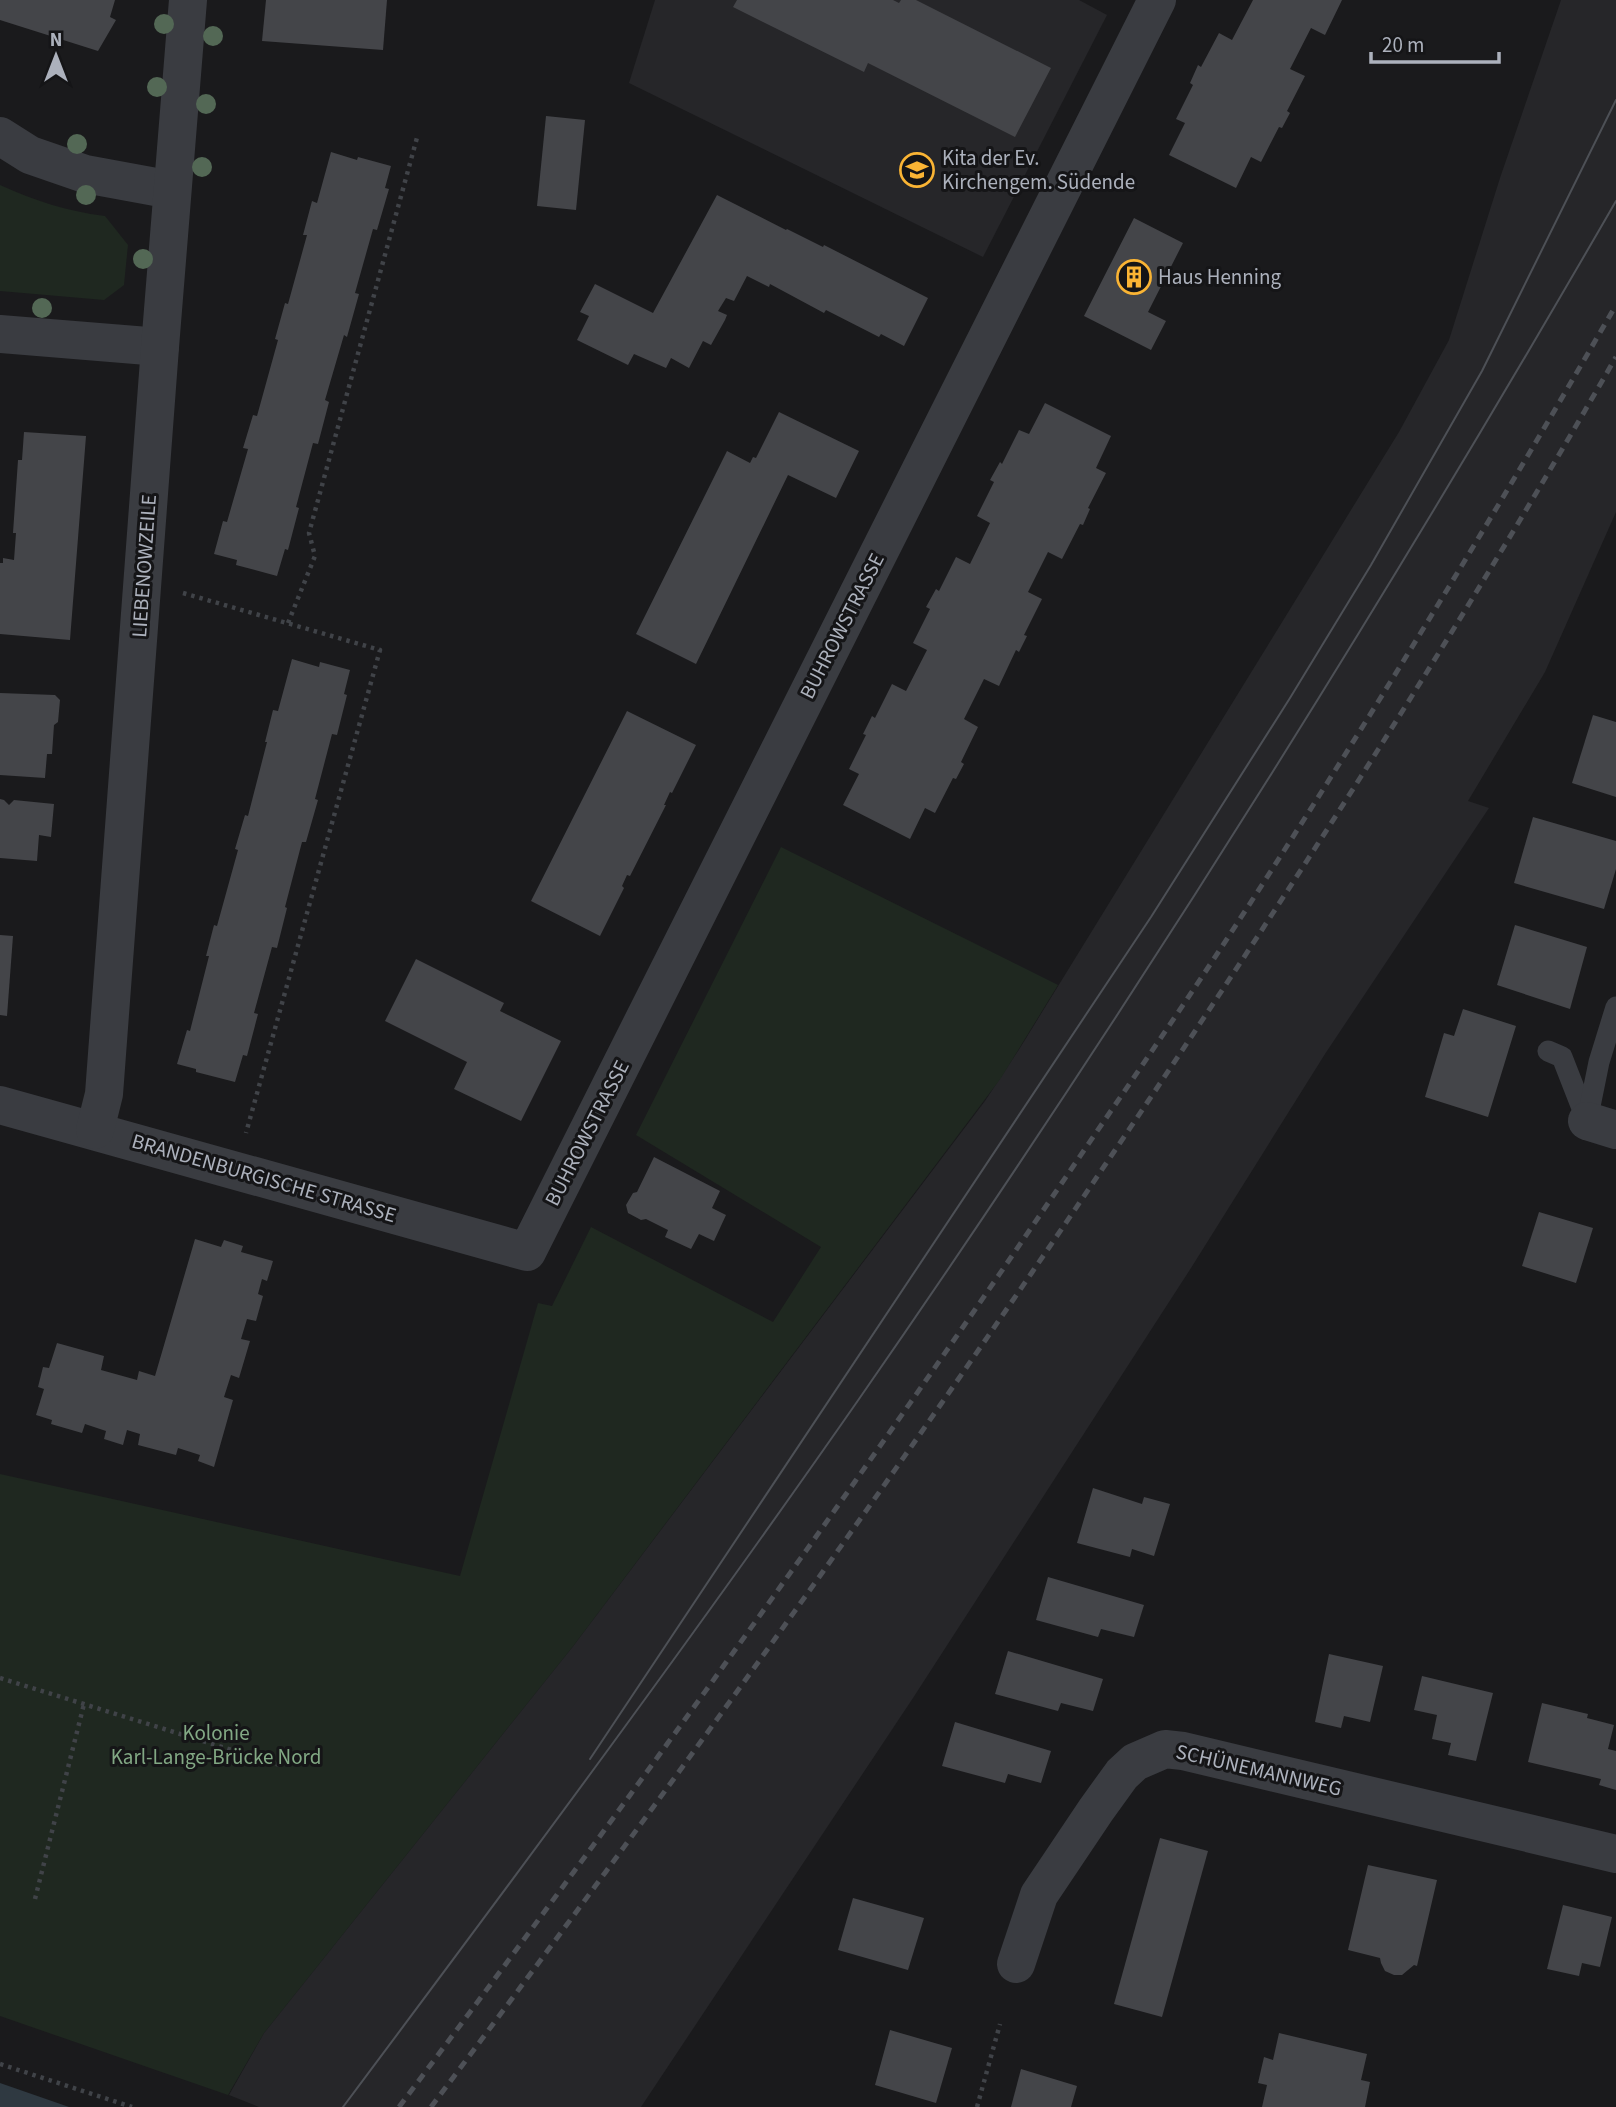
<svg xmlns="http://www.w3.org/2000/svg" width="1616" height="2107" viewBox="0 0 1616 2107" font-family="'Source Sans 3',sans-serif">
<rect width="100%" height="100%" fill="#1a1a1c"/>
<!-- built -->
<g fill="#262629">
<polygon points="655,0 1079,0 1107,15 983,257 629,83"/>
<polygon points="1561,0 1616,0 1616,512 1545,672 1468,801 1489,808 1325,1054 1191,1268 913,1698 641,2107 259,2107 229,2095 264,2033 574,1645 985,1101 1020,1048 1399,432 1449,340 1500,178"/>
</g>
<!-- green -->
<g fill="#1f2820">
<path d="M0,185C36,201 66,211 105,216L128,245L124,285L104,300L0,291Z"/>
<polygon points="781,847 1058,985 1001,1078 574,1645 264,2033 228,2095 0,2016 0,1474 460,1576 538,1303 552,1306 591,1227 773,1322 821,1247 636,1135"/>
</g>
<!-- water -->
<polygon fill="#2f3941" points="0,2083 69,2107 0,2107"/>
<!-- building -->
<g fill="#444549">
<polygon points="0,0 115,0 110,17 116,20 98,51 0,20"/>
<polygon points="266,0 387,0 383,50 262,41"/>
<polygon points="737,0 893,0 899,3 901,0 916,0 1051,68 1015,137 868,63 864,72 733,7"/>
<polygon points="1253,0 1342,0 1325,35 1311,28 1290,69 1305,76 1287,111 1290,113 1282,128 1279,127 1261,162 1251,157 1236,188 1169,155 1185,123 1176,119 1193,85 1190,83 1198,65 1201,67 1219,33 1232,40"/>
<polygon points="546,116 585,120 576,210 537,206"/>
<polygon points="331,152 357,160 358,157 391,166 385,188 389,189 377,230 373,229 355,293 359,294 347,337 344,335 325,400 329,402 318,444 313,443 296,507 299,508 288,550 285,549 277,576 236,565 237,560 214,554 223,521 227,522 248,449 243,448 253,415 257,416 278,340 275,339 285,303 288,304 307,235 303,235 312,201 317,203"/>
<polygon points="717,195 786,230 787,229 823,247 824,245 928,298 904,346 881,334 879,337 826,310 824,313 770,284 769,287 747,276 734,301 726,298 718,311 727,315 725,320 711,345 703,341 689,368 671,358 666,368 634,354 628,365 577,340 589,316 580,312 595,284 653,313"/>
<polygon points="1134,218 1183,243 1148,312 1166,321 1151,350 1084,316"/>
<polygon points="1045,403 1111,436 1096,468 1106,473 1088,508 1090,509 1083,525 1080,524 1062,559 1048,552 1028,592 1042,599 1024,635 1027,636 1019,652 1016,650 999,686 984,679 964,719 978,727 961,762 964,764 956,779 953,778 935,813 925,808 910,839 843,805 859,774 849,769 866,735 863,734 872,716 875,718 892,684 906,691 927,650 913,643 930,609 926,607 936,589 939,591 956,557 970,564 990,523 977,516 994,482 990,480 1000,462 1002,464 1019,430 1029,434"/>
<polygon points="779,412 859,451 836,498 788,475 696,664 636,634 727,451 750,463 753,457 756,458"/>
<polygon points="24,432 86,436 70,640 0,634 0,563 3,563 3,558 14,560 16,533 13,533 18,460 22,460"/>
<polygon points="292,659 319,667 320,662 350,670 344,694 347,695 337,735 332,734 315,799 318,800 306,842 302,842 285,907 287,908 277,948 272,947 254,1013 258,1014 247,1056 243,1055 235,1082 196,1072 196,1069 177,1064 187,1030 190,1031 209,956 206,956 214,925 217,926 238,850 235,849 245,815 248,816 267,742 265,742 273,710 278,711"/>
<polygon points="0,693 55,695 60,700 58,722 54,725 52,754 47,754 45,778 0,775"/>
<polygon points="627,711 696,745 672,793 670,792 664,805 666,805 630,876 627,875 622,886 624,888 600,936 531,901"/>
<polygon points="1593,715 1616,722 1616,797 1572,783"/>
<polygon points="0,799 4,800 9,805 14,800 54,804 51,837 39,835 37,861 0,858"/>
<polygon points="1533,817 1616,841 1616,869 1604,909 1514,883"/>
<polygon points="1515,925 1587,947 1570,1009 1497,985"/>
<polygon points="0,935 13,936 7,1016 0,1015"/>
<polygon points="416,959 504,1003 500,1011 561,1041 521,1121 454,1089 467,1062 385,1021"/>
<polygon points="1463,1009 1516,1026 1488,1117 1425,1097 1444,1033 1454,1036"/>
<polygon points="654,1157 720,1191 712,1208 726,1215 714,1241 699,1234 691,1249 665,1237 668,1230 646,1219 641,1220 628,1213 626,1205 633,1193 637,1192"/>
<polygon points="1539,1212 1593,1228 1576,1283 1522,1266"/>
<polygon points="195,1239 221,1247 224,1240 243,1246 241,1252 273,1261 267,1281 262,1279 258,1294 263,1296 256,1321 247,1319 241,1339 250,1341 239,1378 231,1375 224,1397 233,1400 214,1467 198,1461 200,1455 178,1448 176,1455 138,1445 140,1434 127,1430 123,1445 104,1439 106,1431 85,1424 82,1433 51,1424 52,1420 36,1415 44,1389 38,1387 43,1367 49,1368 57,1343 104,1356 101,1370 137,1380 139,1371 155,1376"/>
<polygon points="1093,1488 1142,1504 1144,1497 1170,1504 1154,1556 1132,1549 1130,1557 1077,1543"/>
<polygon points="1048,1577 1144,1605 1134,1637 1101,1629 1098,1637 1036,1620"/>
<polygon points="1008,1651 1103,1679 1093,1711 1061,1703 1058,1711 995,1694"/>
<polygon points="1329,1654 1383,1666 1370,1722 1344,1716 1341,1728 1315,1722"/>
<polygon points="1422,1676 1493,1693 1476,1761 1448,1755 1451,1743 1432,1739 1437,1715 1414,1710"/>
<polygon points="1542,1703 1588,1714 1587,1718 1614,1725 1608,1749 1616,1751 1616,1790 1599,1785 1601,1779 1528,1762"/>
<polygon points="955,1722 1051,1751 1041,1783 1008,1774 1005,1783 942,1766"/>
<polygon points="1160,1838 1208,1851 1162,2017 1114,2004"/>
<polygon points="1368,1865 1437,1880 1417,1966 1414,1965 1402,1975 1394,1975 1385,1971 1381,1963 1380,1958 1348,1950"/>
<polygon points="853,1898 924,1918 908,1970 838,1950"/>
<polygon points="1563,1905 1612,1917 1600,1967 1582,1963 1579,1976 1547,1969"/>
<polygon points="890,2030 952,2048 936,2103 875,2085"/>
<polygon points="1279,2033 1367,2054 1361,2080 1370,2082 1365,2107 1262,2107 1267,2085 1258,2083 1264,2057 1273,2060"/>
<polygon points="1021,2069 1077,2086 1071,2107 1011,2107"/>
</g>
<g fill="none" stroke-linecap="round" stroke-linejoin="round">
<!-- path -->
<g stroke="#404348" stroke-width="4.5" stroke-dasharray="3.5 5" stroke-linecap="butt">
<polyline points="183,593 380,650 246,1133"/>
<polyline points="288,623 315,556 309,533 418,134"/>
<polyline points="0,1678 280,1765"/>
<polyline points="35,1899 84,1704"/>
<polyline points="0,2064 132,2107"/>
<polyline points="977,2107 1000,2024"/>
</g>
<!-- lane -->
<g stroke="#3a3c41" stroke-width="21">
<polyline points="1548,1051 1562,1057 1587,1121"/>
<polyline points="1587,1121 1599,1062 1616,1007"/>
</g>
<!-- street -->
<g stroke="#3a3c41" stroke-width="38">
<polyline points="0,136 30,155 85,174 172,190"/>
<polyline points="0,334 160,347"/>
<polyline points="0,1105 527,1252 1157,0"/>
<polyline points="1587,1121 1616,1130"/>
<polyline points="95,1130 104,1094 160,347 188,0"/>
<polyline points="1016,1964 1039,1895 1096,1810 1122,1774 1135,1762 1165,1749 1183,1751 1616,1854"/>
</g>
<!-- tram -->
<g stroke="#4d5056" stroke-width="2">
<polyline points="590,1759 1151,917 1290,698 1371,565 1482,371 1616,100"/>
<path d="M343,2107C518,1873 692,1639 859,1399C1129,1010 1380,610 1616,201"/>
</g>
<!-- rail -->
<g stroke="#4d5056" stroke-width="5" stroke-dasharray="9 7" stroke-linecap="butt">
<path d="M399,2107C631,1798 857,1485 1074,1165C1123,1093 1173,1021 1221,948C1359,737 1490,523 1616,305"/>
<path d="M431,2107C663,1798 889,1485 1105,1165C1284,901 1457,633 1616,357"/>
</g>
</g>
<!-- trees -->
<g fill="#536855">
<circle cx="164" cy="24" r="10"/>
<circle cx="213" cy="36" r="10"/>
<circle cx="157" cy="87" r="10"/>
<circle cx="206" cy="104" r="10"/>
<circle cx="77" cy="144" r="10"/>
<circle cx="202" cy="167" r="10"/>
<circle cx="86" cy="195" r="10"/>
<circle cx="143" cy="259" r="10"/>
<circle cx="42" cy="308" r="10"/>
</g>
<!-- icons -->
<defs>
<g id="school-ring" transform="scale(1.75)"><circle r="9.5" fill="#151517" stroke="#fab434" stroke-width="1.5"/><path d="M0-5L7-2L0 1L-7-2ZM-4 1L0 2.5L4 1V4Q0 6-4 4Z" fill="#fab434"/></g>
<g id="building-ring" transform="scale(1.75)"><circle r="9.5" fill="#151517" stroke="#fab434" stroke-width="1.5"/><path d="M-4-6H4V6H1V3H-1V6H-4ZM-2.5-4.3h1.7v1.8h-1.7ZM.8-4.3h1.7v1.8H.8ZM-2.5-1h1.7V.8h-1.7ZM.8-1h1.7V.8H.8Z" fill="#fab434"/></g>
</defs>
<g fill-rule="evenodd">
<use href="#school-ring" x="917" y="170"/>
<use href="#building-ring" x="1134" y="277"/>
</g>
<g text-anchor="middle" stroke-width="6" stroke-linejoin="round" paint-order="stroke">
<!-- poi labels -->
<g font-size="21" fill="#acb1bc" stroke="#151517" text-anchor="start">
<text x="942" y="165">Kita der Ev.<tspan x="942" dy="24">Kirchengem. Südende</tspan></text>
<text x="1158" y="284">Haus Henning</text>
</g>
<!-- street labels -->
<g font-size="21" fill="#acb1bc" stroke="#151517">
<text transform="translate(144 566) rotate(-86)" y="7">LIEBENOWZEILE</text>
<text transform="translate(842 626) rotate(-63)" y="7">BUHROWSTRASSE</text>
<text transform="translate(587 1133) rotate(-63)" y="7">BUHROWSTRASSE</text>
<text transform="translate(264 1178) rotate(16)" y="7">BRANDENBURGISCHE STRASSE</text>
<text transform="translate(1259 1770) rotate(13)" y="7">SCHÜNEMANNWEG</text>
</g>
<!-- park labels -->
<g font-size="21" fill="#82a884" stroke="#151517">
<text x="216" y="1740">Kolonie<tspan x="216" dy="24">Karl-Lange-Brücke Nord</tspan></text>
</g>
</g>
<!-- north arrow -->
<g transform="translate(56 56)" stroke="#151517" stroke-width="5" paint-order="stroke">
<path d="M0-5L12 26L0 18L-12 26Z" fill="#acb1bc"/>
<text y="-10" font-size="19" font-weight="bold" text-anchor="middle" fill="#acb1bc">N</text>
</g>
<!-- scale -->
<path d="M1371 52v10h128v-10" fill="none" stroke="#acb1bc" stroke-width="3.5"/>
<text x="1382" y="52" font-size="21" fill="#acb1bc" stroke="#151517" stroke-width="5" paint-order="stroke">20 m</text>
</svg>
